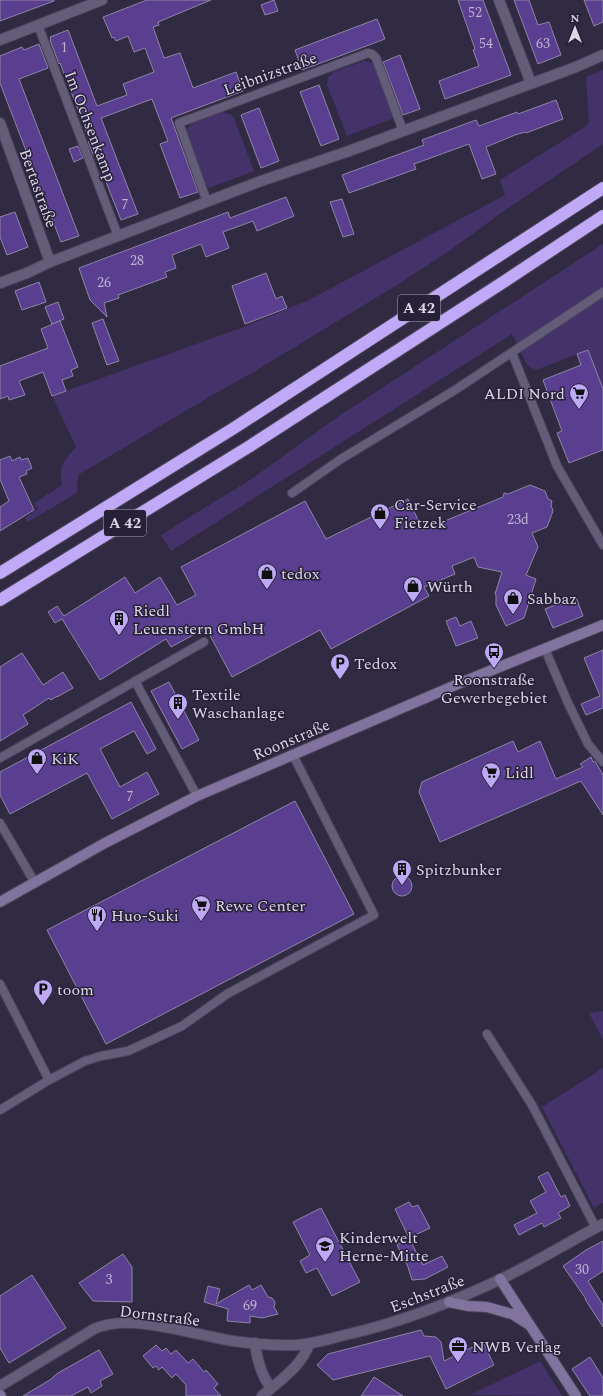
<svg xmlns="http://www.w3.org/2000/svg" width="603" height="1396" viewBox="0 0 603 1396" font-family="Spectral,serif">
<rect width="100%" height="100%" fill="#312a43"/>
<!-- green -->
<g fill="#44326a">
<polygon points="364,61 373,63 375,67 394,118 347,136 327,85 328,78 333,72"/>
<path d="M603,70V144L501,213L449,251L397,285L252,373L214,394L78,475L77,493L28,522L25,518L38,509L34,503L62,485C59,464 63,462 76,447L52,396L246,326L309,300L505,195L500,180L585,127L589,122L586,77Z"/>
<path d="M222,112L230,114L234,118L254,171L206,189L186,132C188,121 211,116 222,112Z"/>
<polygon points="603,244 603,389 588,350 536,370 530,367 526,363 512,334 171,551 161,535 253,478 336,418"/>
<polygon points="603,1011 603,1040 589,1013"/>
<polygon points="603,1068 603,1203 594,1208 542,1107"/>
<polygon points="540,1361 562,1396 470,1395"/>
</g>
<!-- building -->
<g fill="#5a3e8f" stroke="#8e86a5">
<polygon points="0,0 54,0 54,1 0,21"/>
<polygon points="147,0 211,0 158,22 159,25 153,27 164,58 180,53 193,88 236,72 243,91 171,118 198,192 180,198 160,144 168,141 152,99 101,118 138,214 121,220 95,154 93,154 88,142 90,141 60,63 59,64 50,40 51,40 50,37 68,30 97,106 127,95 123,84 154,72 145,48 134,52 128,36 116,41 114,37 112,38 103,17"/>
<polygon points="274,0 278,11 265,15 261,5"/>
<polygon points="458,0 483,0 511,75 445,99 439,81 479,66 473,50 475,49"/>
<polygon points="514,0 529,0 538,25 549,22 561,55 538,64"/>
<polygon points="584,0 603,0 603,22 594,26"/>
<polygon points="377,19 385,39 302,70 295,50"/>
<polygon points="39,44 48,68 19,79 79,236 61,242 0,83 0,56 22,47 24,50"/>
<polygon points="400,55 420,109 403,115 383,62"/>
<polygon points="319,85 339,139 321,146 300,92"/>
<polygon points="556,100 563,119 526,133 525,132 515,135 486,147 496,174 482,179 469,144 414,164 416,169 349,193 342,175 424,145 422,140 476,120 479,126 517,112 518,114"/>
<polygon points="259,108 279,161 261,168 241,115"/>
<polygon points="78,146 83,158 74,162 69,149"/>
<polygon points="286,197 294,216 257,231 253,221 223,232 229,248 206,257 201,244 172,255 176,268 165,272 167,277 118,295 119,298 104,303 107,317 90,300 79,268 228,212 230,218"/>
<polygon points="342,199 354,234 343,237 330,202"/>
<polygon points="15,212 28,247 7,255 0,237 0,217"/>
<polygon points="266,273 276,299 282,296 287,308 245,324 232,286"/>
<polygon points="39,282 46,302 22,310 15,291"/>
<polygon points="58,302 64,319 52,324 45,307"/>
<polygon points="103,319 119,361 107,365 92,323"/>
<polygon points="60,321 78,367 71,370 73,376 62,380 66,391 52,396 43,372 19,381 25,395 9,400 8,396 0,399 0,366 48,348 41,329"/>
<polygon points="588,350 603,389 603,450 569,463 557,433 562,431 543,380 581,365 577,354"/>
<polygon points="10,456 12,461 20,457 21,460 28,458 32,468 26,471 27,474 19,477 34,510 0,531 0,507 9,501 0,479 0,460"/>
<polygon points="530,485 545,491 548,499 552,501 551,505 553,511 547,527 532,533 538,547 526,575 536,579 524,618 506,626 496,605 496,595 495,594 502,572 478,567 474,557 452,566 455,574 424,587 429,596 331,649 320,630 232,677 206,628 171,647 166,639 100,680 62,619 55,623 48,612 57,606 64,616 125,577 135,593 160,577 177,605 196,595 181,567 305,501 326,539 408,499 423,530 503,497 504,493 508,494"/>
<polygon points="576,597 583,616 553,628 545,609"/>
<polygon points="456,617 460,626 471,621 478,638 456,646 446,621"/>
<polygon points="603,650 603,708 586,715 581,704 600,696 584,658"/>
<polygon points="22,653 43,685 63,672 73,688 57,697 57,696 51,700 49,698 23,715 28,724 0,741 0,667"/>
<polygon points="169,682 199,740 182,749 151,691"/>
<polygon points="131,702 156,749 147,754 134,731 100,749 120,787 147,772 159,794 112,819 87,773 10,814 0,795 0,772"/>
<polygon points="513,741 518,752 540,741 556,779 583,767 580,764 591,757 593,762 595,761 603,775 603,815 581,781 440,842 419,792 422,782"/>
<polygon points="295,801 354,914 106,1044 47,930"/>
<circle cx="402" cy="886" r="10"/>
<polygon points="548,1172 561,1197 565,1195 570,1206 558,1213 561,1218 544,1227 542,1223 519,1235 514,1225 537,1213 530,1201 546,1192 538,1177"/>
<polygon points="409,1202 412,1207 418,1205 430,1228 409,1238 423,1265 442,1256 448,1267 425,1279 412,1280 408,1267 397,1245 409,1238 395,1209"/>
<polygon points="321,1208 360,1282 332,1296 317,1268 306,1273 300,1261 310,1255 293,1222"/>
<polygon points="603,1241 603,1271 588,1281 603,1305 603,1327 585,1299 586,1299 563,1266 586,1250"/>
<polygon points="123,1254 132,1267 132,1302 93,1301 79,1283"/>
<polygon points="32,1275 66,1328 9,1363 0,1348 0,1296"/>
<polygon points="249,1285 252,1290 261,1285 268,1297 272,1298 275,1302 274,1307 278,1314 262,1318 250,1316 250,1323 227,1321 228,1309 204,1302 208,1286 220,1289 216,1304"/>
<polygon points="421,1330 424,1336 436,1337 441,1342 444,1361 483,1342 494,1365 446,1389 430,1356 333,1380 317,1365 328,1354"/>
<polygon points="156,1345 162,1351 166,1348 171,1354 176,1350 188,1363 193,1359 204,1372 206,1370 218,1384 214,1388 221,1396 186,1396 186,1385 176,1374 172,1378 162,1367 159,1370 156,1366 153,1368 143,1356"/>
<polygon points="99,1350 113,1374 100,1381 102,1386 91,1393 88,1387 71,1396 23,1396 53,1378 53,1377 58,1373"/>
<polygon points="590,1357 603,1378 603,1396 590,1396 572,1369"/>
<polygon points="374,1377 403,1396 361,1396"/>
</g>
<g fill="none" stroke-linecap="round" stroke-linejoin="round">
<!-- lane casing -->
<g stroke="#4c455b" stroke-width="10">
<g id="lane">
<polyline points="38,25 118,236"/>
<polyline points="207,202 179,123 368,53 372,54 376,58 403,131"/>
<polyline points="512,353 557,466 603,545"/>
<polyline points="292,493 341,459 455,390 603,292"/>
<polyline points="545,649 568,703 588,744 603,762"/>
<polyline points="135,681 197,796"/>
<polyline points="0,758 204,642"/>
<polyline points="0,823 35,883"/>
<polyline points="0,984 49,1080 0,1110"/>
<polyline points="487,1034 532,1105 596,1228"/>
<polyline points="49,1080 85,1061 101,1056 128,1051 182,1026 227,994 374,915 293,755"/>
</g>
</g>
<!-- street casing -->
<g stroke="#4c455b" stroke-width="12">
<g id="street">
<polyline points="499,0 531,83"/>
<polyline points="0,40 102,0"/>
<polyline points="0,123 50,262"/>
<polyline points="0,283 27,273 50,262 261,181 349,151 576,67 603,55"/>
<path d="M255,1343C257,1360 261,1375 271,1388"/>
<path d="M0,1386L94,1329C131,1312 193,1335 233,1341C254,1344 275,1346 296,1345C314,1344 332,1338 349,1334C402,1322 450,1303 499,1280C535,1263 568,1242 603,1224"/>
<path d="M262,1396C279,1381 302,1366 309,1344"/>
</g>
</g>
<!-- secondary casing -->
<g stroke="#4c455b" stroke-width="12">
<g id="secondary">
<polyline points="0,902 105,843 197,796 465,681 603,625"/>
<polyline points="500,1279 576,1396"/>
<polyline points="449,1302 468,1306 487,1307 512,1314 528,1324"/>
<polyline points="0,1395 1,1396"/>
</g>
</g>
<!-- highway casing -->
<g stroke="#4c455b" stroke-width="14">
<g id="highway">
<polyline points="0,573 234,428 603,188"/>
<polyline points="0,600 250,446 505,281 603,216"/>
</g>
</g>
<!-- lane -->
<use href="#lane" stroke="#645d79" stroke-width="8"/>
<!-- street -->
<use href="#street" stroke="#645d79" stroke-width="10"/>
<!-- secondary -->
<use href="#secondary" stroke="#80749f" stroke-width="10"/>
<!-- highway -->
<use href="#highway" stroke="#c0aaf8" stroke-width="12"/>
</g>
<!-- icons -->
<defs>
<g id="supermarket-pin" transform="scale(1)"><path d="M0 17L-7.5 6A9.5 9.5 0 1 1 7.5 6Z" fill="#bea9f5" stroke="#272039"/><path d="M-6-5.5h2.5l.6 2H6L4.5 2H-2.5L-4.4-4H-6ZM-1.5 3.2a1.3 1.3 0 1 0 .1 0ZM3 3.2a1.3 1.3 0 1 0 .1 0Z" fill="#111"/></g>
<g id="shop-pin" transform="scale(1)"><path d="M0 17L-7.5 6A9.5 9.5 0 1 1 7.5 6Z" fill="#bea9f5" stroke="#272039"/><path d="M-5-2.5h2.3a2.7 3.5 0 0 1 5.4 0H5L5.5 6h-11ZM-1.5-2.5h3a1.5 2.3 0 0 0-3 0Z" fill="#111"/></g>
<g id="building-pin" transform="scale(1)"><path d="M0 17L-7.5 6A9.5 9.5 0 1 1 7.5 6Z" fill="#bea9f5" stroke="#272039"/><path d="M-4-6H4V6H1V3H-1V6H-4ZM-2.5-4.3h1.7v1.8h-1.7ZM.8-4.3h1.7v1.8H.8ZM-2.5-1h1.7V.8h-1.7ZM.8-1h1.7V.8H.8Z" fill="#111"/></g>
<g id="bus-pin" transform="scale(1)"><path d="M0 17L-7.5 6A9.5 9.5 0 1 1 7.5 6Z" fill="#bea9f5" stroke="#272039"/><path d="M-5-6H5V4H4V6H2V4H-2V6H-4V4H-5ZM-3.5-4V0h7V-4ZM-3.5 1.2v1.5H-2V1.2ZM2 1.2v1.5H3.5V1.2Z" fill="#111"/></g>
<g id="parking-pin" transform="scale(1)"><path d="M0 17L-7.5 6A9.5 9.5 0 1 1 7.5 6Z" fill="#bea9f5" stroke="#272039"/><path d="M-3.5-5.5H1a3.5 3.5 0 0 1 0 7H-1V5.5H-3.5ZM-1-3.4V-.6H.8a1.4 1.4 0 0 0 0-2.8Z" fill="#111"/></g>
<g id="restaurant-pin" transform="scale(1)"><path d="M0 17L-7.5 6A9.5 9.5 0 1 1 7.5 6Z" fill="#bea9f5" stroke="#272039"/><path d="M-5-6h1v4h1v-4h1v4h1v-4h1v5L-1.5 .5V6h-2V.5L-5-1ZM5-6V6H3V1.5H1.5Q1.5-4 5-6Z" fill="#111"/></g>
<g id="school-pin" transform="scale(1)"><path d="M0 17L-7.5 6A9.5 9.5 0 1 1 7.5 6Z" fill="#bea9f5" stroke="#272039"/><path d="M0-5L7-2L0 1L-7-2ZM-4 1L0 2.5L4 1V4Q0 6-4 4Z" fill="#111"/></g>
<g id="office-pin" transform="scale(1)"><path d="M0 17L-7.5 6A9.5 9.5 0 1 1 7.5 6Z" fill="#bea9f5" stroke="#272039"/><path d="M-6-3h4V-5.5h4V-3h4V5H-6ZM-1-4.5V-3h2v-1.5ZM-6 0V1H6V0Z" fill="#111"/></g>
</defs>
<g fill-rule="evenodd">
<use href="#supermarket-pin" x="579" y="393"/>
<use href="#shop-pin" x="380" y="513"/>
<use href="#shop-pin" x="267" y="573"/>
<use href="#shop-pin" x="413" y="586"/>
<use href="#shop-pin" x="513" y="598"/>
<use href="#building-pin" x="119" y="619"/>
<use href="#bus-pin" x="494" y="652"/>
<use href="#parking-pin" x="340" y="663"/>
<use href="#building-pin" x="178" y="703"/>
<use href="#shop-pin" x="37" y="758"/>
<use href="#supermarket-pin" x="491" y="772"/>
<use href="#building-pin" x="402" y="869"/>
<use href="#supermarket-pin" x="201" y="905"/>
<use href="#restaurant-pin" x="97" y="915"/>
<use href="#parking-pin" x="43" y="989"/>
<use href="#school-pin" x="325" y="1246"/>
<use href="#office-pin" x="458" y="1346"/>
</g>
<g text-anchor="middle" stroke-width="3" stroke-linejoin="round" paint-order="stroke">
<!-- number labels -->
<g font-size="14" fill="#bcb2d2">
<text x="475" y="17">52</text>
<text x="486" y="48">54</text>
<text x="543" y="48">63</text>
<text x="64" y="52">1</text>
<text x="125" y="209">7</text>
<text x="137" y="265">28</text>
<text x="104" y="287">26</text>
<text x="518" y="524">23d</text>
<text x="130" y="801">7</text>
<text x="582" y="1274">30</text>
<text x="109" y="1284">3</text>
<text x="250" y="1310">69</text>
</g>
<!-- shield labels -->
<g fill="#272039" stroke="#a6a1b4" stroke-width="1">
<rect x="398" y="295" width="42" height="26" rx="3"/>
<rect x="104" y="510" width="42" height="26" rx="3"/>
</g>
<g font-size="15" font-weight="bold" fill="#dcd8e8">
<text x="419" y="313">A 42</text>
<text x="125" y="528">A 42</text>
</g>
<!-- street labels -->
<g font-size="16" fill="#dcd8e8" stroke="#272039">
<text transform="translate(270 73) rotate(-20)" y="6">Leibnizstraße</text>
<text transform="translate(91 126) rotate(69)" y="6">Im Ochsenkamp</text>
<text transform="translate(39 188) rotate(70)" y="6">Bertastraße</text>
<text transform="translate(291 739) rotate(-23)" y="6">Roonstraße</text>
<text transform="translate(427 1293) rotate(-21)" y="6">Eschstraße</text>
<text transform="translate(160 1315) rotate(7)" y="6">Dornstraße</text>
</g>
<!-- poi labels -->
<g font-size="16" fill="#dcd8e8" stroke="#272039" text-anchor="start">
<text x="565" y="399" text-anchor="end">ALDI Nord</text>
<text x="394" y="510">Car-Service<tspan x="394" dy="18">Fietzek</tspan></text>
<text x="281" y="579">tedox</text>
<text x="427" y="592">Würth</text>
<text x="527" y="604">Sabbaz</text>
<text x="133" y="616">Riedl<tspan x="133" dy="18">Leuenstern GmbH</tspan></text>
<text x="354" y="669">Tedox</text>
<text x="494" y="685" text-anchor="middle">Roonstraße<tspan x="494" dy="18">Gewerbegebiet</tspan></text>
<text x="192" y="700">Textile<tspan x="192" dy="18">Waschanlage</tspan></text>
<text x="51" y="764">KiK</text>
<text x="505" y="778">Lidl</text>
<text x="416" y="875">Spitzbunker</text>
<text x="215" y="911">Rewe Center</text>
<text x="111" y="921">Huo-Suki</text>
<text x="57" y="995">toom</text>
<text x="339" y="1243">Kinderwelt<tspan x="339" dy="18">Herne-Mitte</tspan></text>
<text x="472" y="1352">NWB Verlag</text>
</g>
</g>
<!-- north arrow -->
<g transform="translate(575 28)" stroke="#272039" stroke-width="3" paint-order="stroke">
<path d="M0-3L7 15L0 10L-7 15Z" fill="#dcd8e8"/>
<text y="-6" font-size="11" font-weight="bold" text-anchor="middle" fill="#dcd8e8">N</text>
</g>
</svg>
